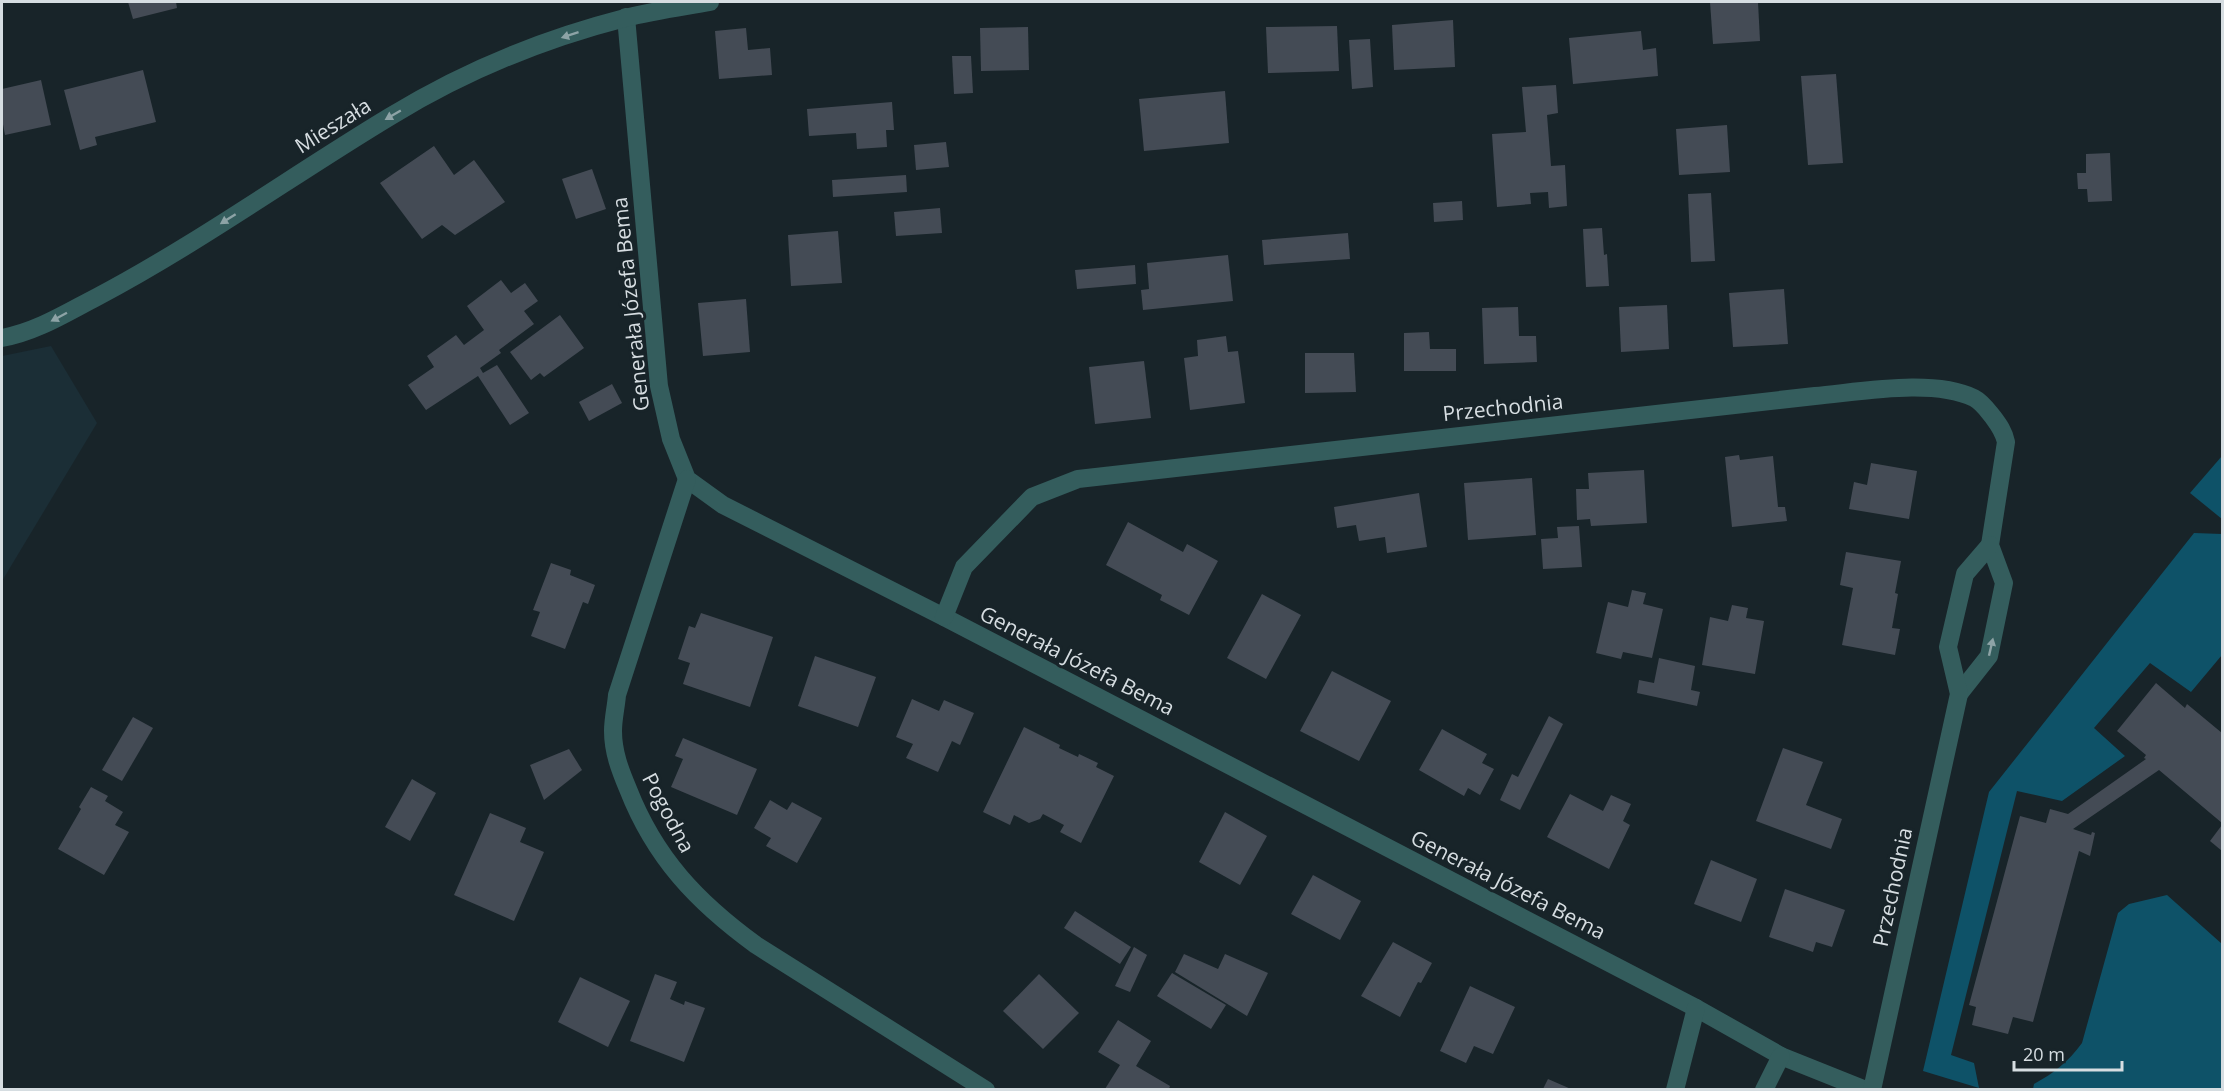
<svg xmlns="http://www.w3.org/2000/svg" width="2224" height="1091" viewBox="0 0 2224 1091" font-family="'Open Sans',sans-serif">
<rect width="100%" height="100%" fill="#182429"/>
<!-- built -->
<polygon fill="#1b2e36" points="51,346 97,423 2,581 2,356"/>
<!-- green -->
<g fill="#0e5268">
<polygon points="2222,456 2222,519 2190,493"/>
<polygon points="2194,533 2222,534 2222,655 2191,692 2150,663 2094,728 2125,756 2062,801 2017,791 1951,1055 1974,1063 1979,1088 1923,1071 1989,792"/>
<path d="M2167,895L2222,944V1089H2033L2034,1084C2054,1073 2068,1062 2082,1043L2118,913L2129,904Z"/>
</g>
<!-- building -->
<g fill="#444b55">
<polygon points="128,2 176,2 177,8 133,19"/>
<polygon points="1710,2 1758,2 1760,41 1713,44"/>
<polygon points="1453,20 1455,67 1394,70 1392,25"/>
<polygon points="1337,26 1339,71 1268,73 1266,27"/>
<polygon points="1028,27 1029,70 981,71 980,28"/>
<polygon points="746,28 748,50 770,48 772,75 719,79 715,31"/>
<polygon points="1641,31 1643,50 1656,48 1658,76 1573,84 1569,38"/>
<polygon points="1370,39 1373,87 1352,89 1349,40"/>
<polygon points="952,56 971,56 973,93 954,94"/>
<polygon points="143,70 156,122 95,137 97,145 80,150 64,90"/>
<polygon points="1836,74 1843,163 1808,165 1801,76"/>
<polygon points="41,80 51,125 5,135 2,119 2,89"/>
<polygon points="1556,85 1558,113 1547,115 1551,166 1565,165 1567,206 1549,208 1548,192 1530,193 1531,204 1497,207 1492,134 1526,132 1522,87"/>
<polygon points="1225,91 1229,143 1144,151 1139,99"/>
<polygon points="892,102 894,130 886,130 887,147 857,149 856,133 809,136 807,109"/>
<polygon points="1727,125 1730,172 1679,175 1676,129"/>
<polygon points="946,142 949,167 916,170 914,145"/>
<polygon points="434,146 454,175 474,160 505,202 455,235 442,225 422,239 380,183"/>
<polygon points="2110,153 2112,201 2088,202 2087,189 2078,189 2077,173 2086,173 2086,154"/>
<polygon points="592,169 606,209 576,219 562,179"/>
<polygon points="906,175 907,192 833,197 832,180"/>
<polygon points="1711,193 1715,261 1691,262 1688,194"/>
<polygon points="1462,201 1463,220 1434,222 1433,203"/>
<polygon points="940,208 942,233 896,236 894,212"/>
<polygon points="1602,228 1604,255 1607,254 1609,286 1586,287 1583,229"/>
<polygon points="838,231 842,283 791,286 788,235"/>
<polygon points="1348,233 1350,259 1264,265 1262,240"/>
<polygon points="1228,255 1233,301 1143,310 1141,290 1149,289 1147,263"/>
<polygon points="1135,265 1136,284 1077,289 1075,270"/>
<polygon points="501,280 511,293 525,283 538,301 524,311 534,324 499,350 501,353 480,368 483,373 497,365 529,413 510,425 478,376 426,410 408,385 434,367 427,356 456,335 464,345 484,330 467,306"/>
<polygon points="1784,289 1788,344 1733,347 1729,293"/>
<polygon points="746,299 750,352 703,356 698,303"/>
<polygon points="1667,305 1669,349 1621,352 1619,307"/>
<polygon points="1518,307 1519,336 1536,336 1537,362 1484,364 1482,308"/>
<polygon points="560,315 584,348 544,377 540,373 531,380 510,352"/>
<polygon points="1429,332 1430,349 1456,349 1456,371 1404,371 1404,333"/>
<polygon points="1226,336 1228,352 1238,351 1245,403 1190,410 1184,358 1198,356 1197,340"/>
<polygon points="1305,353 1354,353 1356,392 1305,393"/>
<polygon points="1144,361 1151,418 1095,424 1089,367"/>
<polygon points="612,384 622,403 589,421 579,402"/>
<polygon points="1739,455 1740,460 1773,456 1778,507 1785,507 1787,521 1732,527 1725,457"/>
<polygon points="1871,463 1917,471 1909,519 1849,509 1854,482 1867,485"/>
<polygon points="1644,470 1647,523 1591,526 1590,519 1577,520 1576,489 1589,489 1588,473"/>
<polygon points="1532,478 1536,535 1468,540 1464,483"/>
<polygon points="1419,493 1427,547 1387,553 1385,537 1359,541 1356,525 1337,528 1334,507"/>
<polygon points="1128,522 1183,552 1187,544 1218,561 1189,615 1160,600 1162,595 1106,565"/>
<polygon points="1579,526 1582,567 1543,569 1541,539 1558,538 1557,527"/>
<polygon points="1846,552 1901,561 1895,593 1898,594 1892,628 1900,629 1895,655 1842,645 1853,588 1840,585"/>
<polygon points="551,563 571,570 570,575 595,585 588,604 583,602 565,649 531,636 540,612 533,610"/>
<polygon points="1632,590 1646,593 1643,604 1663,609 1652,658 1623,652 1621,659 1596,653 1608,602 1628,607"/>
<polygon points="1262,594 1301,615 1266,679 1227,658"/>
<polygon points="1732,605 1748,608 1746,618 1764,621 1755,674 1702,665 1710,617 1728,621"/>
<polygon points="701,613 773,637 750,707 683,684 690,663 678,659 689,626 695,628"/>
<polygon points="815,656 876,677 858,727 798,706"/>
<polygon points="1659,658 1695,666 1691,690 1700,692 1697,706 1637,693 1639,680 1654,683"/>
<polygon points="1332,671 1391,701 1359,761 1300,731"/>
<polygon points="2156,683 2185,708 2187,704 2222,733 2222,823 2159,770 2073,829 2091,835 2092,832 2095,833 2090,856 2079,851 2033,1022 2013,1017 2008,1034 1972,1025 1976,1007 1969,1005 2020,816 2046,823 2050,809 2068,814 2146,759 2144,758 2146,755 2117,731"/>
<polygon points="912,699 939,711 944,700 974,713 960,745 952,741 938,772 906,758 913,744 896,737"/>
<polygon points="1549,716 1563,724 1520,810 1500,800 1512,774 1518,777"/>
<polygon points="133,717 153,728 122,781 102,770"/>
<polygon points="1024,727 1060,745 1059,748 1078,757 1079,754 1098,763 1096,767 1114,776 1081,843 1060,832 1064,825 1043,814 1040,819 1029,823 1014,815 1010,825 983,812"/>
<polygon points="1442,729 1487,754 1482,763 1494,769 1480,795 1468,788 1464,796 1419,770"/>
<polygon points="683,738 757,769 737,815 671,787 683,759 675,756"/>
<polygon points="1783,748 1823,762 1806,805 1842,819 1831,849 1756,821"/>
<polygon points="569,749 582,770 544,800 530,765"/>
<polygon points="412,779 436,793 410,841 385,827"/>
<polygon points="91,787 108,796 105,801 123,812 115,825 129,832 104,875 58,849 81,809 79,807"/>
<polygon points="1570,794 1603,811 1611,795 1631,804 1623,821 1630,825 1609,869 1547,837"/>
<polygon points="770,800 787,810 792,802 822,818 797,863 766,846 771,838 754,828"/>
<polygon points="1225,812 1267,836 1240,885 1199,862"/>
<polygon points="490,813 526,828 520,842 544,852 514,921 454,895"/>
<polygon points="2222,825 2222,851 2210,841"/>
<polygon points="1711,860 1757,879 1741,922 1694,904"/>
<polygon points="1313,875 1361,901 1340,940 1291,914"/>
<polygon points="1785,889 1845,910 1832,947 1816,942 1813,952 1769,937"/>
<polygon points="1075,911 1131,947 1120,964 1064,928"/>
<polygon points="1393,942 1432,963 1421,983 1418,982 1400,1017 1361,996"/>
<polygon points="1134,947 1147,955 1130,992 1115,986"/>
<polygon points="1184,954 1218,969 1225,954 1268,973 1247,1016 1175,972"/>
<polygon points="1172,973 1226,1005 1211,1029 1157,996"/>
<polygon points="655,974 677,982 670,999 684,1005 685,1001 705,1008 684,1062 630,1041"/>
<polygon points="1039,974 1079,1013 1043,1049 1003,1011"/>
<polygon points="580,977 630,1001 608,1047 558,1022"/>
<polygon points="1470,986 1515,1007 1493,1054 1474,1046 1466,1063 1440,1051"/>
<polygon points="1118,1020 1151,1041 1136,1066 1170,1086 1169,1089 1105,1089 1120,1065 1098,1052"/>
<polygon points="1548,1079 1571,1089 1543,1089"/>
</g>
<g fill="none" stroke-linecap="round" stroke-linejoin="round">
<!-- minor -->
<g stroke="#345d5d" stroke-width="18">
<polyline points="626,17 659,386 671,439 687,479 723,505 944,617 1696,1008 1781,1056 1866,1090"/>
<path d="M2,338C36,332 66,313 97,297C199,243 293,175 391,116C463,72 543,39 625,18C653,11 682,7 710,2"/>
<path d="M687,479L617,695C616,707 613,719 613,731C613,752 620,770 628,789C655,858 697,902 756,945L986,1090"/>
<path d="M944,617L964,567L1032,497L1078,479L1815,396C1860,392 1933,378 1974,398C1982,402 1988,411 1993,417C1999,425 2004,432 2006,442L1990,545L2004,583L1989,656L1959,694"/>
<polyline points="1675,1090 1696,1008"/>
<polyline points="1764,1090 1781,1056"/>
<polyline points="1872,1090 1959,694 1948,647 1965,574 1990,545"/>
</g>
</g>
<!-- one-way arrows -->
<defs><path id="oneway-solid" d="M-6-.8H1V-3.2L6.5 0L1 3.2V.8H-6Z" transform="scale(1.5)"/></defs>
<g fill="#8da3a6">
<use href="#oneway-solid" transform="translate(570 35) rotate(162)"/>
<use href="#oneway-solid" transform="translate(393 115) rotate(150)"/>
<use href="#oneway-solid" transform="translate(228 219) rotate(148)"/>
<use href="#oneway-solid" transform="translate(59 317) rotate(152)"/>
<use href="#oneway-solid" transform="translate(1991 647) rotate(-77)"/>
</g>
<g text-anchor="middle" stroke-width="6" stroke-linejoin="round" paint-order="stroke">
<!-- street labels -->
<g font-size="21" fill="#d6dde1" stroke="#182429">
<text transform="translate(333 126) rotate(-32)" y="7">Mieszała</text>
<text transform="translate(631 304) rotate(-96)" y="7">Generała Józefa Bema</text>
<text transform="translate(1503 408) rotate(-6)" y="7">Przechodnia</text>
<text transform="translate(1077 661) rotate(27)" y="7">Generała Józefa Bema</text>
<text transform="translate(668 813) rotate(62)" y="7">Pogodna</text>
<text transform="translate(1508 885) rotate(27)" y="7">Generała Józefa Bema</text>
<text transform="translate(1893 887) rotate(-78)" y="7">Przechodnia</text>
</g>
</g>
<!-- border -->
<rect width="2224" height="1091" fill="none" stroke="#d6dde1" stroke-width="6"/>
<!-- scale -->
<path d="M2014 1061v9h108v-9" fill="none" stroke="#d6dde1" stroke-width="3"/>
<text x="2023" y="1061" font-size="18" fill="#d6dde1" stroke="#182429" stroke-width="4.5" paint-order="stroke">20 m</text>
</svg>
